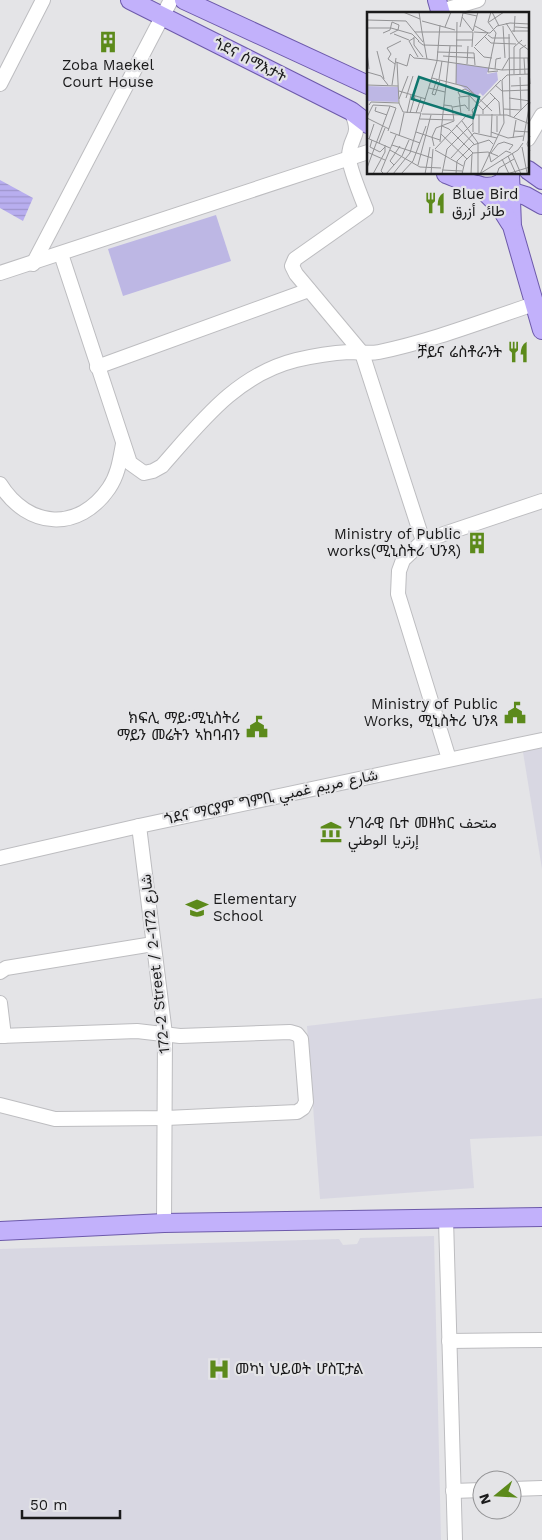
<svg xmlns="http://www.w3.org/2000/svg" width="542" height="1540" viewBox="0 0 542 1540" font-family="'Work Sans',Vazirmatn,'Noto Sans Ethiopic',sans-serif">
<defs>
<pattern id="water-rules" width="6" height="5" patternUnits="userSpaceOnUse" patternTransform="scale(1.25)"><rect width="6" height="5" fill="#b8aeef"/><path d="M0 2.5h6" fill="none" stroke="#9e95cc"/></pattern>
</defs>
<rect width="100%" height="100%" fill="#e4e4e7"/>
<!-- built -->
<g fill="#d8d7e2">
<polygon points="542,742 542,869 522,746"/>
<polygon points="542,998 542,1136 470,1139 474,1188 320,1199 307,1026"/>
<polygon points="434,1236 441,1540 0,1540 0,1249 339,1239 343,1245 357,1244 360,1238"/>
</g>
<!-- garden -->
<polygon fill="#bdb7e4" points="216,215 231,261 123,296 108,249"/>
<!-- water -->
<polygon fill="url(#water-rules)" points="0,180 33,198 23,221 0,208"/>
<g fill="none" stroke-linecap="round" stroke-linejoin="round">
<!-- minor casing -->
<g stroke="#bdbdc0" stroke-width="16">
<g id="minor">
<polyline points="441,11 478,0"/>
<polyline points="0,84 43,0"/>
<path d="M351,111C363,138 350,134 349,156C348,165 362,199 366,209L295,259L292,266L296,274L362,353L423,541"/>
<polyline points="528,139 542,115"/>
<path d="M61,254L130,463L144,473L153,471L162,466C201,422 236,375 296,360C313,356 332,353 349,352C359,352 369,354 379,352C432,341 483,321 534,304"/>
<polyline points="33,264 171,0"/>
<polyline points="0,273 368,152"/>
<polyline points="97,367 309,290"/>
<path d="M0,484C28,529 79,532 109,488C118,475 120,460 123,444"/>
<polyline points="449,759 398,594 399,571 403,560 423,541 542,501"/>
<polyline points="139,826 165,1034 164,1223"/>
<polyline points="0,858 139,826 542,740"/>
<polyline points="0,972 6,968 153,944"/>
<polyline points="0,1003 4,1036"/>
<polyline points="0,1036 137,1031 180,1036 290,1032 297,1034 301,1039 306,1102 303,1108 297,1112 166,1118 55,1119 0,1105"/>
<polyline points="446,1219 455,1540"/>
<polyline points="449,1341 542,1340"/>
<polyline points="512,1489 542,1488"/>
<polyline points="453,1491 482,1490"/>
</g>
</g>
<!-- major casing -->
<g stroke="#6d5aab" stroke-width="20">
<g id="major">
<polyline points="130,0 351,111 368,124"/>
<polyline points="184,0 368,85"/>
<polyline points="437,0 441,14"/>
<polyline points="528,170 542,180"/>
<path d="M446,174C465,181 496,199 509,174"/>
<polyline points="510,174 512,226 542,330"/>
<polyline points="478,185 500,207 510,223"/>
<polyline points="500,188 526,196 542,205"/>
<polyline points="0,1231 164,1223 542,1217"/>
</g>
</g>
<!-- minor -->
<use href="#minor" stroke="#fff" stroke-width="14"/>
<!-- major -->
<use href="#major" stroke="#c2b1fb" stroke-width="18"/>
</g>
<!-- icons -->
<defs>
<g id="building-bare" transform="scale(1.725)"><path d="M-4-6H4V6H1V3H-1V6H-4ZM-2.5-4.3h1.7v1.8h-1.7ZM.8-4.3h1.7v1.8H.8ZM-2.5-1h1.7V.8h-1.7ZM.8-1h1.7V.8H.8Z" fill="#5c8a1b" stroke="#e4e4e7" stroke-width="2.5" paint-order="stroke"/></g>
<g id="restaurant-bare" transform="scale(1.725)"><path d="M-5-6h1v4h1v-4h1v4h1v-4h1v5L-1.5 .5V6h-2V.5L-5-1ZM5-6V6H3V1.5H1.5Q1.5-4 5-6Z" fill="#5c8a1b" stroke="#e4e4e7" stroke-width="2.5" paint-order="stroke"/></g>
<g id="civic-bare" transform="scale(1.725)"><path d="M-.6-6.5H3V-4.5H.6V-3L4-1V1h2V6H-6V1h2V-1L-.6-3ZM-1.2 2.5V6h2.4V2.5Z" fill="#5c8a1b" stroke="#e4e4e7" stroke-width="2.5" paint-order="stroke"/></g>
<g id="museum-bare" transform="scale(1.725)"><path d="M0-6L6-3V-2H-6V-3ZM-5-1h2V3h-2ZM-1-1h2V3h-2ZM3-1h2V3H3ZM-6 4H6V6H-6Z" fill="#5c8a1b" stroke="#e4e4e7" stroke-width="2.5" paint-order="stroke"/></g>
<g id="school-bare" transform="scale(1.725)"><path d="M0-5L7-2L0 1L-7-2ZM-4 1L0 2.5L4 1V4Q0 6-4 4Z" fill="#5c8a1b" stroke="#e4e4e7" stroke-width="2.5" paint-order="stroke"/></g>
<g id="hospital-bare" transform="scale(1.725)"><path d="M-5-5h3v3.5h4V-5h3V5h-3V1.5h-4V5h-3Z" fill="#5c8a1b" stroke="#e4e4e7" stroke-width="2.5" paint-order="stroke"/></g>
</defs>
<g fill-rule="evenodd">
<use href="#building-bare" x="108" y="42"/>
<use href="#restaurant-bare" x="435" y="203"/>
<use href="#restaurant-bare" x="518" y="352"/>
<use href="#building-bare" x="477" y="543"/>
<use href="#civic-bare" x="515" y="713"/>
<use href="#civic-bare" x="257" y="727"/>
<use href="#museum-bare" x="331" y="832"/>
<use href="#school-bare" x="197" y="908"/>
<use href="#hospital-bare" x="219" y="1369"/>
</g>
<g text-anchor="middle" stroke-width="4.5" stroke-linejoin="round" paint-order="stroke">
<!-- street labels -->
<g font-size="15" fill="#1a1a1b" stroke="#e4e4e7">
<text transform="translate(250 60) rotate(27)" y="5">ጎደና ሰማእታት</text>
<text transform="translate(271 797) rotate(-12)" y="5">ጎደና ማርያም ግምቢ شارع مريم غمبي</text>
<text transform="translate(155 964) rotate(-96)" y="5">172-2 Street / شارع 172-2</text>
</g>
<!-- poi labels -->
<g font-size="15" fill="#1a1a1b" stroke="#e4e4e7" text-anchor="start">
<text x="108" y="70" text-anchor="middle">Zoba Maekel<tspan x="108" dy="17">Court House</tspan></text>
<text x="452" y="199">Blue Bird<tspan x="452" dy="17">طائر أزرق</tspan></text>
<text x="502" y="357" text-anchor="end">ቻይና ሬስቶራንት</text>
<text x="461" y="539" text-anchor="end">Ministry of Public<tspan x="461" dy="17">works(ሚኒስትሪ ህንጻ)</tspan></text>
<text x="498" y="709" text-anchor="end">Ministry of Public<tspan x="498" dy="17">Works, ሚኒስትሪ ህንጻ</tspan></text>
<text x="240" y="723" text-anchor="end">ክፍሊ ማይ፡ሚኒስትሪ<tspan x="240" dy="17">ማይን መሬትን ኣከባብን</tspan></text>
<text x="348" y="828">ሃገራዊ ቤተ መዘክር متحف<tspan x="348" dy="17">إرتريا الوطني</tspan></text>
<text x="213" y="904">Elementary<tspan x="213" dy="17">School</tspan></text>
<text x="235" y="1374">መካነ ህይወት ሆስፒታል</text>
</g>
</g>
<!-- overview -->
<g transform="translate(367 12)">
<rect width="162" height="162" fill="#e4e4e7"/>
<path d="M0,74L31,75V90L0,89Z" fill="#bdb7e4"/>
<path d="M89,51L122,56L120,62L130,60L131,68L116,84L113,81L110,84L89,71Z" fill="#bdb7e4"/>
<path fill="none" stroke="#939395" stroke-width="1" d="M36,0L53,7M52,0L55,20H106M124,0L121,10L129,21L121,60L131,59M125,0L132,14M95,5L106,19M0,8L39,9L56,30M55,9L88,18M122,10L137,0M139,11L151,30L163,39M136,14L138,46M78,15L84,0M93,15L96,1L110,4M148,15L163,16M0,16H24L45,22L52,29M106,19L111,0M145,19H163M48,20H55L60,47L135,58L142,46H163M107,20L123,21L130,14L143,11L163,12M147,20L148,4M16,21L23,18L25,10L32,13L31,18L23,22M27,22L42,28M142,22L143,104M121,23L125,26H143M47,25V33L56,45M118,25L124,31L149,32M47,26L42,29L51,45M89,28H105M51,29L56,33L95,34M108,34L121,21L108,14M105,35L106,20M107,35L117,45L125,46M10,39L17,67M0,40L2,57M70,40L107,41L108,53M76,44L108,46M157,46L158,62M161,46L163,72M70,49L73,13M29,50L40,54L43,42L47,46L60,47M30,50L32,91M28,52L21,47L24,42L20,36L34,29M100,52L101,34M128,57L129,47L134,46M135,58L162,57M0,60L14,64L21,73M147,62V35L155,28M153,62V37L159,33M153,65L154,98M65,66L100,75L125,99M72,67L75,49M135,68L140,63L163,62M89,72L90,10M0,73L31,74M25,73L29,46M128,73L135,79L161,78M144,74L163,73M62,76L78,80M32,79L59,87M123,81L132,90L133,103M68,83L65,82L70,67M68,83L73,68M102,83V99M102,83L116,98M93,84L91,80L98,77L107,82M39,86L46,64M142,86L163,89M32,87L41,64M2,93L4,90L32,91L36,100L54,101L43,141L26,162M77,93L85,94L87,109M9,95L8,99L20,103M86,95L98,93L101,97M137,97L154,98M54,100L70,49M40,101L44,83M43,101L48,84M49,101L54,86M55,102L99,103M94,102L92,85L102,84M106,102L105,98L134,68M116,102V98L128,86M100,103H140L163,112M0,105L6,93L23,94M147,105L161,91M0,106L22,117M53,107L86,108M95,109L111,131V162M89,113L107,132M75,114L82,117L106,141M147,119L163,120M23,120L53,131M49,120L73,128M106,120V102M124,120L141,126L156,124M130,120V104M112,121V103M74,122L100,147M32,124L37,101M163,124L160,132L163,139M124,125L125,102M0,126L23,136M146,126L149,108M2,127L7,112M5,128L3,135L13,140L18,135M156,129L163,90M73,130L83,34M12,131L18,116M25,133L65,146M67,134L65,125L69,116L87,109M155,135L160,161L163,160M68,137L100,103M23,138L53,155L74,156M68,138L96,154M0,140L18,148M122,141L124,150L139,139L144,141M124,141L131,132L137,130L146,133L142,138M145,141L154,162M141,144L149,162M84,146L107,121L130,126M135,147L142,162M27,153L23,149L33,134M51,153L64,103M0,156L23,94L29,96L21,119M75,158L95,159M114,161L151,138L156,131M6,162L18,140V133M17,162L14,159L29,123M19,162L35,144L42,128M34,162L46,149L59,114M58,162L63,135M64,162L66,137M75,162L80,137L106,111M89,162L90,149L106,133L122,128L126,132M95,162L98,149L106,141L121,140L131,144M104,162L105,142M113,162L137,111L135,68M130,162L132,156L147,147M140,162L163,155"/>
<path fill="#0f766e" fill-opacity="0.15" stroke="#0f766e" stroke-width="2.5" d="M52,65L112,85L106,106L45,87Z"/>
<rect width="162" height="162" fill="none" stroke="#1a1a1b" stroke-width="2.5"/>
</g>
<!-- north arrow -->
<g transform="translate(497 1495) rotate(252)"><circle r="24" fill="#e4e4e7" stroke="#939395"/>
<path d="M0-4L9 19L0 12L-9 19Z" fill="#5c8a1b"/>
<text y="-8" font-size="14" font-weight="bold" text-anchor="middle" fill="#1a1a1b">N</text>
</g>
<!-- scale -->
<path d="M22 1510v8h98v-8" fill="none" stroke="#1a1a1b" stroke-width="2.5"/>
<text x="30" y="1510" font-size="15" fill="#1a1a1b" stroke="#e4e4e7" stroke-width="4" paint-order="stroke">50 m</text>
</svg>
